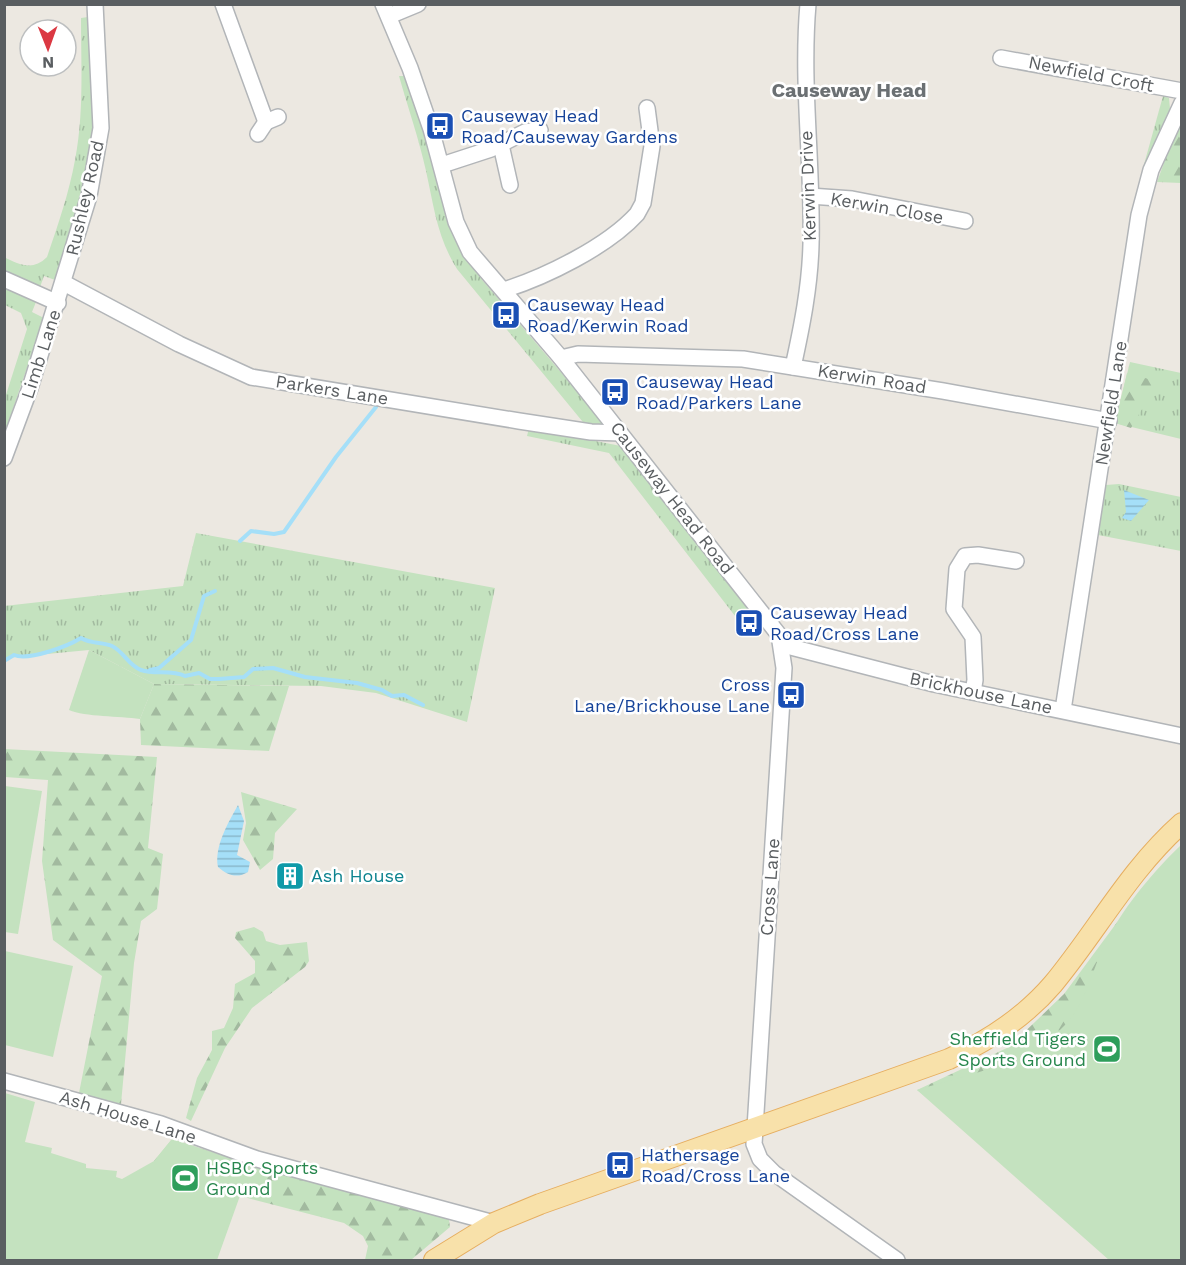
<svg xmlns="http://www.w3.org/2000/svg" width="1186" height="1265" viewBox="0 0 1186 1265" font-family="'Work Sans',sans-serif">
<defs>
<pattern id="grass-tufts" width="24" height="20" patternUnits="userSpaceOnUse" patternTransform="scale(1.5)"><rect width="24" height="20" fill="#c4e2bf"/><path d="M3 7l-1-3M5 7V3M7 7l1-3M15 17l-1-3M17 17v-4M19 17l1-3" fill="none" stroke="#a2ba9f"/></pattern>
<pattern id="forest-firs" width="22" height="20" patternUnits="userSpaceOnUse" patternTransform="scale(1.5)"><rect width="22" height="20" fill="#c4e2bf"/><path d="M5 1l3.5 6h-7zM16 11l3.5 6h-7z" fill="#a2ba9f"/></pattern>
<pattern id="water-rules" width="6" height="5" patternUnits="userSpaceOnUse" patternTransform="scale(1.5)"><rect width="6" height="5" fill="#a5dff8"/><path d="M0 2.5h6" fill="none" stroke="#89b8cc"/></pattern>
</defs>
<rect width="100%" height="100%" fill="#ece8e1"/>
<!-- grass -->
<g fill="url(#grass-tufts)">
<path d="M88,17C90,50 96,86 93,119C89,174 72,227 55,280L44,276L40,287L5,272L4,257C20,265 33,271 47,257C58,225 69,193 75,160C84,114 81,64 81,18Z"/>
<path d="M399,76H406L460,250L483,281L606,425L587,427L457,269C437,237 434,207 426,171C419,139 408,108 399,76Z"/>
<polygon points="1163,96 1169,98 1170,109 1140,179"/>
<polygon points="5,287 36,302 32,312 44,318 5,432 5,398 27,329 21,313 5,305"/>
<polygon points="1130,362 1181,373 1181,439 1115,423"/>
<polygon points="529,428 621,446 755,616 742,625 609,453 527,436"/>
<polygon points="1119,484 1181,497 1181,551 1098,535 1106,485"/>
<polygon points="196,533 495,588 467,722 376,693 321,686 154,684 89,650 5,658 4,606 183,586"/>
</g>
<!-- forest -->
<g fill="url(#forest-firs)">
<polygon points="1181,116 1181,183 1157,182"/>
<polygon points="1127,373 1163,383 1149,397 1131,428 1115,423"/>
<polygon points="154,684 289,686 269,751 141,745 140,719"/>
<polygon points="4,749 157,757 148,848 163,854 157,909 141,921 134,963 121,1104 79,1093 102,976 53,940 42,861 48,780 5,777"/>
<polygon points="241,792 297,809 275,833 273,859 260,870 243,840 246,823"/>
<polygon points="1118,921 1073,1032 1006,1073 925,1096 917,1090 1009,1047 1064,994"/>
<polygon points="254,927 263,932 266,941 280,945 307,942 309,961 305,967 252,1008 225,1048 191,1121 186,1118 197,1078 212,1050 212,1031 224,1028 233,1008 235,984 255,973 255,961 235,938 236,932"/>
<polygon points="172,1139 251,1165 444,1217 449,1220 450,1227 411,1260 365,1260 368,1246 363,1236 344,1223 240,1196 154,1161"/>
</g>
<!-- garden -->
<g fill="#c4e2bf">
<path d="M89,650L154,684L140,719C120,716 85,717 69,710Z"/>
<polygon points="5,786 42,791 18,934 5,932"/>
<path d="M1181,845V1260H1109L917,1090C969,1074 1027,1065 1066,1024C1087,1001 1093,965 1108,938C1126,904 1154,871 1181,845Z"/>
<polygon points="5,951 73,966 53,1057 5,1045"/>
<polygon points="5,1093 35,1102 25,1142 52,1148 51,1153 86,1164 86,1168 117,1171 116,1177 122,1179 154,1161 172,1139 251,1165 217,1260 5,1260"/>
</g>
<!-- water -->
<g fill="url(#water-rules)">
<polygon points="1124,490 1149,500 1131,521 1122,518 1126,512"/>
<path d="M238,805L244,821L237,855L250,862L248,872C237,879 227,875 218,867C214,847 228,823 238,805Z"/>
</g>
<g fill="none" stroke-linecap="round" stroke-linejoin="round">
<!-- stream -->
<g stroke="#a5dff8" stroke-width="4">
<polyline points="240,541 251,531 274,534 284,532 336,457 376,407"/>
<path d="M4,661L14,655C29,661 68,646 81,638C91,644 102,642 112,646C123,651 129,666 141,670C155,675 171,669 185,676L199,673L210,679H219L244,677L253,669L273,668L305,677L357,683L382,690L392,696L404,695L423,705"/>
<polyline points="150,670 159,668 191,640 204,596 215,591"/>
</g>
<!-- minor casing -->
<g stroke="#b2b5b8" stroke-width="18">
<g id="minor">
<polyline points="223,4 266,122 278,117"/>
<polyline points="383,4 410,68 431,129 456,222 470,252 561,358 779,635 784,668 754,1144 760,1159 774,1173 897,1260"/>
<polyline points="389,16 418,4"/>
<polyline points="1001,58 1182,91"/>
<polyline points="258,134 266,122"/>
<polyline points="501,145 510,185"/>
<polyline points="442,165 491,149 525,132 540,130"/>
<polyline points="810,196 852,199 965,221"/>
<polyline points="4,279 58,303"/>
<polyline points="64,283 179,344 251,377 519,421 591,432 620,433"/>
<path d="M504,290C545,277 607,247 637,214L643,203L652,146L647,108"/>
<polyline points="561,358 578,354 743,359 943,391 1109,421"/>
<path d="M793,367C802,326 810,286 811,244C813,164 801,85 808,4"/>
<polyline points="4,458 30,388 89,196 101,128 95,4"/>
<polyline points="783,645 934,684 1182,736"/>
<polyline points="973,692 975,680 973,637 954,609 957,569 965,556 978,555 1016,561"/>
<polyline points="1063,710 1139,215 1151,170 1182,103"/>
<polyline points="4,1081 161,1124 257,1159 494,1223"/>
</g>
</g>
<!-- major casing -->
<g stroke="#e6ae60" stroke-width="22">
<path id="major" d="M434,1260L494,1223L540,1204L949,1059C988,1041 1024,1018 1053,984C1097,931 1129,870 1182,823"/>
</g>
<!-- minor -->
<use href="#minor" stroke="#fff" stroke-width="15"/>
<!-- major -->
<use href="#major" stroke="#f8e1aa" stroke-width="20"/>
</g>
<!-- icons -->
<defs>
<g id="bus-square" transform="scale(1.5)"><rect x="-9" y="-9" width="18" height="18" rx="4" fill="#1a4fb4" stroke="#fff"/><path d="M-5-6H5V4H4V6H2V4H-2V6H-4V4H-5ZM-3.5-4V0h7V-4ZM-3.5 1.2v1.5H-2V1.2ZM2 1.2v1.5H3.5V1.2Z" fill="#fff"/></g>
<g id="building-square" transform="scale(1.5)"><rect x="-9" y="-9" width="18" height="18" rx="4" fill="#0f9aa8" stroke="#fff"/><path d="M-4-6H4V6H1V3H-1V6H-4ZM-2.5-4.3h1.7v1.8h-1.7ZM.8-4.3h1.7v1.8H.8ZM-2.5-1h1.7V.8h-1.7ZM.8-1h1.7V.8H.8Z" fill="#fff"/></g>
<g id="stadium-square" transform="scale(1.5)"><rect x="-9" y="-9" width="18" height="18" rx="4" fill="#2e9e5b" stroke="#fff"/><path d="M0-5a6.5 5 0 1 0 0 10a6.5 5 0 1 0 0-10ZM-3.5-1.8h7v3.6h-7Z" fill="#fff"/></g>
</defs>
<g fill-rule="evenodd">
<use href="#bus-square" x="440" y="126"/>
<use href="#bus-square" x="506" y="315"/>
<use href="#bus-square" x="615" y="392"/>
<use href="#bus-square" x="749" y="623"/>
<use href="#bus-square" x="791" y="695"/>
<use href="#building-square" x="290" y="876"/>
<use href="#stadium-square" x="1107" y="1049"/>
<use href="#bus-square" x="620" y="1165"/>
<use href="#stadium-square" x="185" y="1178"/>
</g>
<g text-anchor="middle" stroke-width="5" stroke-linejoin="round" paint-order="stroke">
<!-- street labels -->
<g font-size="18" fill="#5a5e61" stroke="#fff">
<text transform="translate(1091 74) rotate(11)" y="6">Newfield Croft</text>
<text transform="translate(808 186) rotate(-92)" y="6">Kerwin Drive</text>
<text transform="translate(85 198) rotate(-77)" y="6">Rushley Road</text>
<text transform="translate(887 208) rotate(10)" y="6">Kerwin Close</text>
<text transform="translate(41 354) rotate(-72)" y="6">Limb Lane</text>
<text transform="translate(872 379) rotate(9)" y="6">Kerwin Road</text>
<text transform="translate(332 390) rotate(9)" y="6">Parkers Lane</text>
<text transform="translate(1111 403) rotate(-81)" y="6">Newfield Lane</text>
<text transform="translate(672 498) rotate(52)" y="6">Causeway Head Road</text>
<text transform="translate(981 693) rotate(12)" y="6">Brickhouse Lane</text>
<text transform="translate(770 887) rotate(-86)" y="6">Cross Lane</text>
<text transform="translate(128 1117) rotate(17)" y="6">Ash House Lane</text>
</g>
<!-- transit labels -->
<g font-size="18" fill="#164399" stroke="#fff" text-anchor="start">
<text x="461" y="122">Causeway Head<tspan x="461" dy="21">Road/Causeway Gardens</tspan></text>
<text x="527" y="311">Causeway Head<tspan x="527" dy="21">Road/Kerwin Road</tspan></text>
<text x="636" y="388">Causeway Head<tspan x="636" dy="21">Road/Parkers Lane</tspan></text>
<text x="770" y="619">Causeway Head<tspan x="770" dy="21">Road/Cross Lane</tspan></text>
<text x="770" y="691" text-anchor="end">Cross<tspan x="770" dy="21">Lane/Brickhouse Lane</tspan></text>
<text x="641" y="1161">Hathersage<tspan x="641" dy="21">Road/Cross Lane</tspan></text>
</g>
<!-- culture labels -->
<g font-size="18" fill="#0d838f" stroke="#fff" text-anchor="start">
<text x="311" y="882">Ash House</text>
</g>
<!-- leisure labels -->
<g font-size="18" fill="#27864d" stroke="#fff" text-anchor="end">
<text x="1086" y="1045">Sheffield Tigers<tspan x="1086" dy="21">Sports Ground</tspan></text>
<text x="206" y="1174" text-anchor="start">HSBC Sports<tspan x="206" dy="21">Ground</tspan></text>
</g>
<!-- neighbourhood labels -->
<g font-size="20" font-weight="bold" fill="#6b7073" stroke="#fff">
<text x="849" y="97">Causeway Head</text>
</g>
</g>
<!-- border -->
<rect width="1186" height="1265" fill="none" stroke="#5a5e61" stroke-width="12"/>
<!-- north arrow -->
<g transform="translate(48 48) rotate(179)"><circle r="28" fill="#ffffff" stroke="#bdbfc0" stroke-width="1.5"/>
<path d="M0-4.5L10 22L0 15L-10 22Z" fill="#db3842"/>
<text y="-9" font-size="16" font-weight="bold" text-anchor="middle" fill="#5a5e61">N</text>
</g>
</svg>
